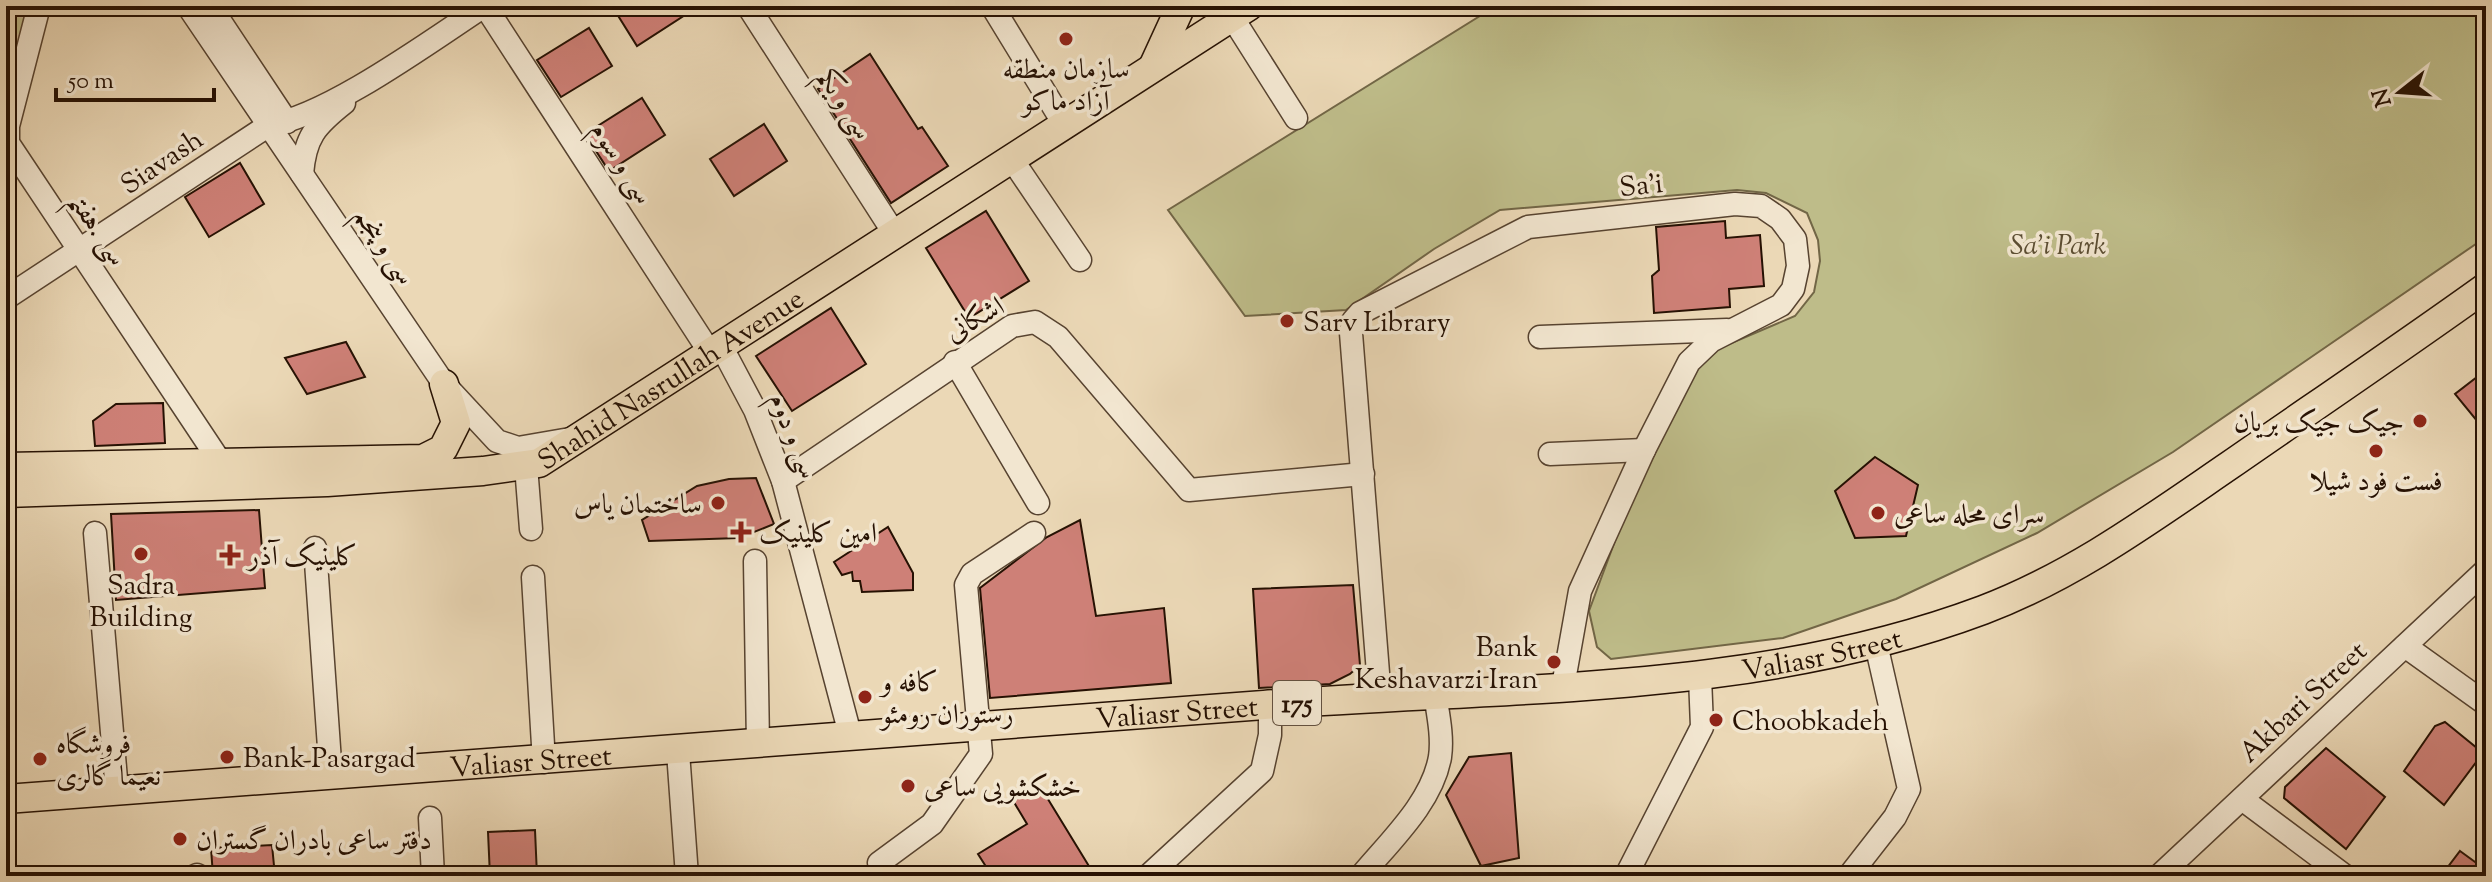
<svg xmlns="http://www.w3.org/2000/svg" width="2492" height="882" viewBox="0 0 2492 882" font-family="'Sorts Mill Goudy',Amiri,serif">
<rect width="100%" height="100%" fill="#ebd8b6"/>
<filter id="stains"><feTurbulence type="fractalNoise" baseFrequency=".0025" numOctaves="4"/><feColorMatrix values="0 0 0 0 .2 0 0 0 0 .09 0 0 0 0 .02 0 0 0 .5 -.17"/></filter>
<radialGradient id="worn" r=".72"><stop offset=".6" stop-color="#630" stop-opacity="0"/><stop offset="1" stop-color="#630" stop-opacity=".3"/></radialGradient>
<!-- green -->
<g fill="#bebc89" stroke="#726646" stroke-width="2">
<polygon points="6,6 30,6 10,83 6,85"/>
<polygon points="1496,6 2486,6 2486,237 2173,452 2037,533 1896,599 1783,638 1611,659 1597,647 1589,611 1649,449 1701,356 1795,316 1814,292 1820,261 1818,240 1807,213 1766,193 1737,190 1500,210 1434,249 1346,310 1245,316 1168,210"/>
</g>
<!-- building -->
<g fill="#ce8077" stroke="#261103" stroke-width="2">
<polygon points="612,6 699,6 637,46"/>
<polygon points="589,28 612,66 561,97 537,60"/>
<polygon points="870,54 918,129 922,127 948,166 891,203 818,89"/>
<polygon points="642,98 665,135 609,171 585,134"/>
<polygon points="764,124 787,161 734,196 710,159"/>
<polygon points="240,163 264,204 209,237 185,197"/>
<polygon points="986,211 1029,281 969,318 926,248"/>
<polygon points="1725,221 1726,238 1760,235 1764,286 1729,289 1730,307 1654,313 1652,276 1659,270 1656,227"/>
<polygon points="831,308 866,364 792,411 756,356"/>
<polygon points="346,342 365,377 307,394 285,358"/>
<polygon points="2486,370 2486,432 2455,394"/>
<polygon points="163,403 165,443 95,446 93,421 116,404"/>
<polygon points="1875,457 1918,485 1906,536 1855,538 1835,491"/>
<polygon points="756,478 774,524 739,538 649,541 642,520 697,486 729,479"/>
<polygon points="259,510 265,588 116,600 111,514"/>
<polygon points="1080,520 1096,616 1164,608 1171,683 990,698 980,588 1047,537"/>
<polygon points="888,527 913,573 913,590 862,592 860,581 853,581 852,572 842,575 834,562"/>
<polygon points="1353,585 1360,665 1350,674 1330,684 1259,688 1253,589"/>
<polygon points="2445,722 2483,753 2444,805 2404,771 2435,726"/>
<polygon points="2326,748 2385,797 2346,849 2284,798 2285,787"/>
<polygon points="1511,753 1519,858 1481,866 1446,795 1469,757"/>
<polygon points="1043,791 1095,876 992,876 978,854 1027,824 1012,799"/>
<polygon points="535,830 537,876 490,876 488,832"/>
<polygon points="272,845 275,876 213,876 211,848"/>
<polygon points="2460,851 2486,870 2486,876 2441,876"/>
</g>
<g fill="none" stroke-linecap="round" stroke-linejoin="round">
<!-- highway-tunnel -->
<polyline stroke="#cdba9b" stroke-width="32" stroke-dasharray="32 16" stroke-linecap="butt" points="6,64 16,6"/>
<!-- minor casing -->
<g stroke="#574330" stroke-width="25">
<g id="minor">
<polyline points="39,6 8,126 8,143 221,463"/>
<polyline points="188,6 444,384 497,441 518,448 570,439"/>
<polyline points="210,6 287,122"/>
<polyline points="485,6 709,351"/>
<polyline points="748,6 894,233"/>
<polyline points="992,6 1064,124"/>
<polyline points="1232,17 1296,118"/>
<polyline points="1011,158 1080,260"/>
<path d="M302,174C305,137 315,126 344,103"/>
<path d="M6,298L269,125C327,117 432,40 484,6"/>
<polyline points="1540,337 1727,330"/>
<polyline points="720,344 755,410 783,481 851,738"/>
<polyline points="955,362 1038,503"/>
<polyline points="1550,454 1644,450"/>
<polyline points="526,466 531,529"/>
<polyline points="783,481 1012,326 1035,322 1058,337 1189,490 1363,474"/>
<polyline points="95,533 117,791"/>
<polyline points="315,548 331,776"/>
<polyline points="755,561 758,745"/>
<polyline points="533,577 544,762"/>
<polyline points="2405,646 2486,704"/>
<polyline points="1380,698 1351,333 1353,321 1360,313 1528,227 1735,204 1761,206 1780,219 1795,239 1798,266 1793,289 1781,305 1711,341 1689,362 1644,450 1580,591 1563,686"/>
<polyline points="678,752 687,876"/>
<polyline points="2242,799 2345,876"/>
<polyline points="430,818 433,876"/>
<polyline points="879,863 932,824 981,754 966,585 972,574 1034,533"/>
<polyline points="197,875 197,876"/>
<polyline points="1148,876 1262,771 1270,735 1270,704"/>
<path d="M1361,876C1389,842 1432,803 1440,757C1443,737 1438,714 1435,694"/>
<polyline points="1626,876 1702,727 1700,677"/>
<polyline points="1849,876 1895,817 1909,789 1876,644"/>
<polyline points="2159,876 2486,570"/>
</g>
</g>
<!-- major casing -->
<g stroke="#261103" stroke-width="31">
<g id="major">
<polyline points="1153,67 1181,6"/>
<polyline points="6,467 423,459 443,449 456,423 444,384"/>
<path id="s1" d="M6,493L327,482L483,471L539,463L1249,6"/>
<path id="s2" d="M6,799C426,769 845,737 1264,705C1506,686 1753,696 1983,610C2073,576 2151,519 2230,465C2315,406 2401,348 2486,287"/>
</g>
</g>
<!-- minor -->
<use href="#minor" stroke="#f2e6d0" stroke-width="22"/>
<!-- major -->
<use href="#major" stroke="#ebd8b6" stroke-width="28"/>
</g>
<!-- markers -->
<g fill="#8f2418" stroke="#f2e6d0" stroke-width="3">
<circle cx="1066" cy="39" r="8"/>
<circle cx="1287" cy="321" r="8"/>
<circle cx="2420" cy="421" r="8"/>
<circle cx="2376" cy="451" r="8"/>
<circle cx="718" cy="503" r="8"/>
<circle cx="1878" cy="513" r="8"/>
<path d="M737 520h8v8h8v8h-8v8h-8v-8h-8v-8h8z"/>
<circle cx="141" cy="554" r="8"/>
<path d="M226 543h8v8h8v8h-8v8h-8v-8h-8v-8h8z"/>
<circle cx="1554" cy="662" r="8"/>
<circle cx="865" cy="697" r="8"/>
<circle cx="1716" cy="720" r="8"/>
<circle cx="227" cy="757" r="8"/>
<circle cx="40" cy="759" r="8"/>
<circle cx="908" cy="786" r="8"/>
<circle cx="180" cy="839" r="8"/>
</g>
<g text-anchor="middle" stroke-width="7" stroke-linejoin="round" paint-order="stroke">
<!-- shield labels -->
<rect fill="#f2e6d0" stroke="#635140" stroke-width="2" x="1273" y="681" width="48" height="44" rx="6"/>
<g font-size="26" font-weight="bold" fill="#261103">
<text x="1297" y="712">175</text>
</g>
<!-- poi labels -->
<g font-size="28" fill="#261103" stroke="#f2e6d0" text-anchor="start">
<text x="1066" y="78" text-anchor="middle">سازمان منطقه<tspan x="1066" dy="32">آزاد ماکو</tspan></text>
<text x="1303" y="331">Sarv Library</text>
<text x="2404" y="431" text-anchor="end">جیک جیک بریان</text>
<text x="2376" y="490" text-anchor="middle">فست فود شیلا</text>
<text x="702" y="513" text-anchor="end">ساختمان یاس</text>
<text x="1894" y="523">سرای محله ساعی</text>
<text x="759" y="542">امین کلینیک</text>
<text x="248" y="565">کلینیک آذر</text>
<text x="141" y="594" text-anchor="middle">Sadra<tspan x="141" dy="32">Building</tspan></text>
<text x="1538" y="656" text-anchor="end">Bank<tspan x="1538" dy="32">Keshavarzi Iran</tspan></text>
<text x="881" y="691">کافه و<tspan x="881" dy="32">رستوران رومئو</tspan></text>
<text x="1732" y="730">Choobkadeh</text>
<text x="56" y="753">فروشگاه<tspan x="56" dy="32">نعیما گالری</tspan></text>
<text x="243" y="767">Bank Pasargad</text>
<text x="924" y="796">خشکشویی ساعی</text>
<text x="196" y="849">دفتر ساعی بادران گستران</text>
</g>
<!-- street labels -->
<g font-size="28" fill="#261103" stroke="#f2e6d0">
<text transform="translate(846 103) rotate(57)" y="10">سی و یکم</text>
<text transform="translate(161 161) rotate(-34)" y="10">Siavash</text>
<text transform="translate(623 162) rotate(57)" y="10">سی و سوم</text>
<text transform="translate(1641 184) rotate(-6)" y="10">Sa'i</text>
<text transform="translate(99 228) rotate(56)" y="10">سی .هفتم</text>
<text transform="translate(386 245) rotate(56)" y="10">سی و پنجم</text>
<text transform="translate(974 318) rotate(-29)" y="10">اشکانی</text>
<text dy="10" stroke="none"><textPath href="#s1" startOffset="690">Shahid Nasrullah Avenue</textPath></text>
<text transform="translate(795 435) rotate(68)" y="10">سی و دوم</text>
<text dy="10" stroke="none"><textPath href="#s2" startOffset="1822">Valiasr Street</textPath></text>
<text transform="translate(2302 701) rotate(-43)" y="10">Akbari Street</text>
<text dy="10" stroke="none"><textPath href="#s2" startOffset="1174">Valiasr Street</textPath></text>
<text dy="10" stroke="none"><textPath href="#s2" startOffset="526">Valiasr Street</textPath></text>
</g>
<!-- park labels -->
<g font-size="28" font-style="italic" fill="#5b4d32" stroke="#f2e6d0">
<text x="2058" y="254">Sa'i Park</text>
</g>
</g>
<!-- margin -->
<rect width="2492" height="882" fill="none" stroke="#ebd8b6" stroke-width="32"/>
<rect x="8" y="8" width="2476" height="866" fill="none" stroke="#261103" stroke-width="4"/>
<rect x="16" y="16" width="2460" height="850" fill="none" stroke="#261103" stroke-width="2"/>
<!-- north arrow -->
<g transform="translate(2400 92) rotate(253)" stroke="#f2e6d0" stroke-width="6" paint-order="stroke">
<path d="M0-6L14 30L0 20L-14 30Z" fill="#261103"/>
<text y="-12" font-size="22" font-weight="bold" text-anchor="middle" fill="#261103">N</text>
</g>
<!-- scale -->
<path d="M56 88v12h158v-12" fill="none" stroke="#261103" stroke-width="4"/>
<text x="68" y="88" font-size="24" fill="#261103" stroke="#f2e6d0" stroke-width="6" paint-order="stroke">50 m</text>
<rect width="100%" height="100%" filter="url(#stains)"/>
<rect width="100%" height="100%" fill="url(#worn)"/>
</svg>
